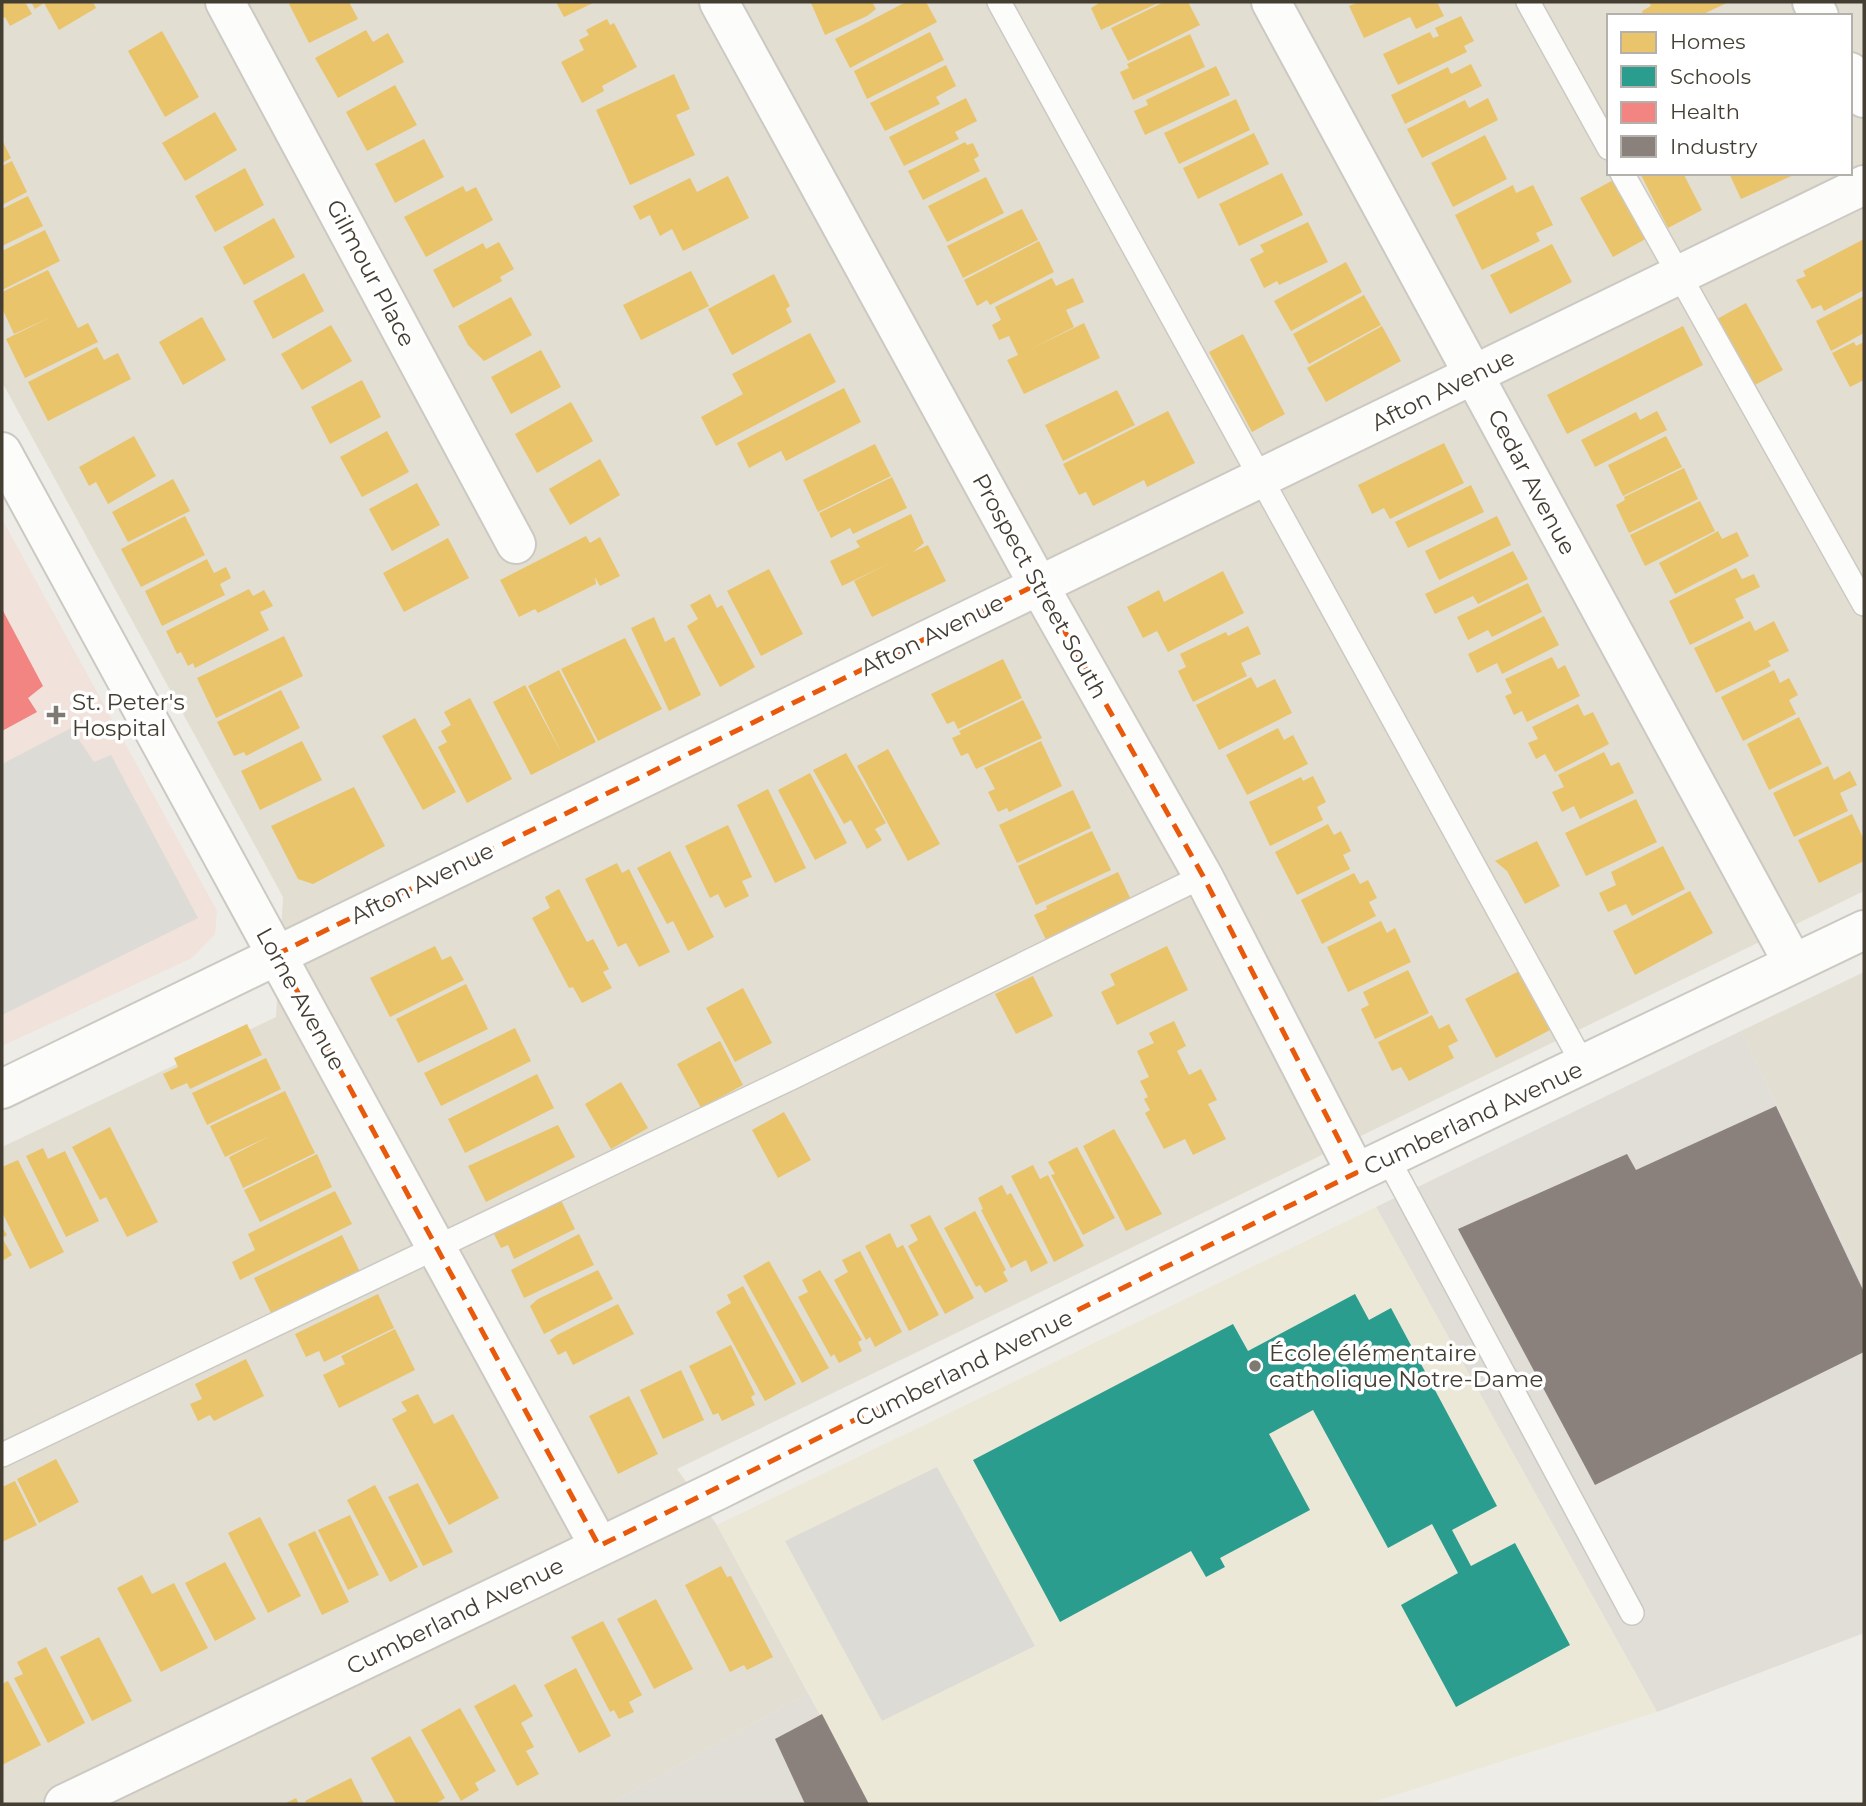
<svg xmlns="http://www.w3.org/2000/svg" width="1866" height="1806" viewBox="0 0 1866 1806" font-family="Montserrat,sans-serif">
<rect width="100%" height="100%" fill="#eeece6"/>
<!-- residential -->
<g fill="#e3ded2" fill-rule="evenodd">
<path d="M2,2H1864V891L677,1469L717,1525L808,1693L609,1804H2V1147L276,1017L283,897L2,382ZM1609,16H1850V173H1609Z"/>
<polygon points="1864,972 1864,1284 1741,1031"/>
</g>
<!-- industrial -->
<g fill="#e1ddd7">
<polygon points="1741,1031 1864,1284 1864,1633 1657,1712 1376,1207"/>
<polygon points="808,1693 869,1804 609,1804"/>
</g>
<!-- education -->
<polygon fill="#ece8d7" points="1376,1207 1657,1712 1367,1804 869,1804 717,1525"/>
<!-- medical -->
<polygon fill="#f1e2dc" points="2,519 217,911 215,934 192,958 2,1046"/>
<!-- parking -->
<g fill="#dddbd6">
<polygon points="71,728 94,762 111,755 198,918 2,1015 2,764"/>
<polygon points="937,1467 1035,1646 882,1721 785,1541"/>
</g>
<!-- homes -->
<g fill="#e9c46a">
<polygon points="2,2 25,2 32,14 10,26 5,17 2,19"/>
<polygon points="31,2 93,2 96,8 59,30 44,3 35,9"/>
<polygon points="293,2 349,2 358,19 309,43 289,4"/>
<polygon points="556,2 595,2 564,17"/>
<polygon points="878,2 873,4 876,9 867,16 825,35 811,3"/>
<polygon points="906,2 926,2 937,22 850,68 835,39"/>
<polygon points="1101,2 1160,2 1101,30 1091,8"/>
<polygon points="1164,2 1188,2 1200,25 1128,61 1111,28"/>
<polygon points="1359,2 1437,2 1444,16 1416,29 1410,17 1364,38 1349,6"/>
<polygon points="1649,2 1729,2 1699,16 1644,16 1642,11 1651,6"/>
<polygon points="1461,16 1474,41 1464,46 1467,52 1398,85 1383,54 1430,32 1433,38 1439,36 1435,28"/>
<polygon points="607,19 610,25 614,23 637,67 602,86 604,91 582,103 561,62 584,50 579,40 589,35 586,30"/>
<polygon points="366,30 373,42 388,33 404,62 338,98 315,58"/>
<polygon points="162,31 199,97 165,117 128,51"/>
<polygon points="930,32 944,60 867,99 854,71"/>
<polygon points="1190,34 1205,67 1133,100 1120,72 1129,68 1127,64"/>
<polygon points="1471,64 1482,86 1405,124 1391,95 1448,67 1451,74"/>
<polygon points="946,65 956,86 936,97 940,104 885,131 870,103"/>
<polygon points="1216,66 1230,95 1145,135 1134,111 1148,105 1146,100"/>
<polygon points="674,74 690,109 676,115 695,155 630,185 596,110"/>
<polygon points="395,85 417,125 367,151 346,112"/>
<polygon points="966,98 977,121 955,132 959,139 904,166 889,137"/>
<polygon points="1488,98 1498,120 1422,158 1407,129 1465,100 1469,108"/>
<polygon points="1236,99 1250,130 1179,164 1164,133"/>
<polygon points="215,112 237,150 185,181 162,143"/>
<polygon points="1254,133 1269,164 1198,199 1183,168"/>
<polygon points="1485,135 1507,179 1453,207 1431,163"/>
<polygon points="424,139 444,177 395,203 375,164"/>
<polygon points="2,140 11,158 2,163"/>
<polygon points="965,142 967,145 973,143 979,156 974,159 980,171 923,200 908,171"/>
<polygon points="12,161 27,192 2,205 2,166"/>
<polygon points="245,168 264,205 215,232 195,196"/>
<polygon points="1282,173 1303,215 1239,246 1219,204"/>
<polygon points="1640,173 1683,173 1702,210 1668,228"/>
<polygon points="1729,173 1798,173 1741,199"/>
<polygon points="728,176 749,218 683,251 672,229 660,236 650,215 640,220 633,206 690,178 697,192"/>
<polygon points="986,177 1004,213 947,242 928,206"/>
<polygon points="1617,178 1649,237 1613,257 1580,198"/>
<polygon points="1513,185 1516,193 1533,185 1553,225 1536,233 1540,241 1482,270 1455,215"/>
<polygon points="463,186 466,192 476,187 493,220 426,257 404,217"/>
<polygon points="28,196 43,226 2,246 2,209"/>
<polygon points="1022,209 1038,240 963,278 947,246"/>
<polygon points="274,218 295,257 244,285 223,247"/>
<polygon points="1308,222 1328,262 1279,285 1277,281 1264,288 1250,259 1264,252 1260,245"/>
<polygon points="45,230 60,261 2,290 2,251"/>
<polygon points="1864,239 1864,290 1824,311 1821,305 1812,309 1796,280 1806,276 1803,271"/>
<polygon points="1039,241 1054,272 990,305 987,300 977,306 964,280"/>
<polygon points="499,242 514,269 500,277 502,281 453,308 433,270 483,243 486,249"/>
<polygon points="1552,244 1572,282 1510,314 1490,275"/>
<polygon points="1346,262 1362,292 1291,331 1274,301"/>
<polygon points="48,270 78,328 88,323 98,342 25,378 6,339 53,316 14,334 2,308 2,292"/>
<polygon points="691,271 709,306 641,340 623,305"/>
<polygon points="304,273 324,311 273,339 253,301"/>
<polygon points="774,274 790,306 786,309 792,322 732,355 708,309"/>
<polygon points="1052,278 1056,286 1073,278 1084,302 1066,310 1074,327 1029,350 1084,323 1100,358 1024,394 1007,360 1018,355 1009,336 999,340 992,325 1001,320 995,307"/>
<polygon points="1364,295 1381,325 1309,364 1293,334"/>
<polygon points="1864,296 1864,333 1831,351 1816,321"/>
<polygon points="511,297 532,335 484,361 468,345 458,326"/>
<polygon points="1746,303 1783,370 1753,386 1717,319"/>
<polygon points="202,317 226,360 183,385 159,342"/>
<polygon points="331,325 352,361 302,390 281,354"/>
<polygon points="1382,326 1401,361 1326,402 1307,368"/>
<polygon points="1683,326 1703,365 1567,434 1547,395"/>
<polygon points="810,333 836,382 716,446 701,417 743,394 732,374"/>
<polygon points="1243,334 1285,414 1252,432 1209,352"/>
<polygon points="1854,342 1856,346 1864,342 1864,380 1850,387 1832,353"/>
<polygon points="97,347 104,360 118,353 131,379 48,421 28,382"/>
<polygon points="541,350 561,387 511,414 491,377"/>
<polygon points="362,380 381,417 330,444 311,407"/>
<polygon points="844,388 861,422 786,461 781,451 749,468 737,443"/>
<polygon points="1117,390 1135,425 1063,461 1045,425"/>
<polygon points="571,402 593,441 537,473 515,434"/>
<polygon points="1168,411 1195,463 1147,487 1144,480 1093,506 1086,492 1079,495 1063,464"/>
<polygon points="1657,411 1667,430 1595,467 1581,440 1636,412 1640,420"/>
<polygon points="387,431 409,472 362,497 340,457"/>
<polygon points="134,436 156,476 108,504 96,482 89,486 79,467"/>
<polygon points="1666,436 1682,467 1623,496 1608,465"/>
<polygon points="1444,443 1464,483 1390,519 1384,508 1372,514 1358,485"/>
<polygon points="875,444 891,476 818,512 803,480"/>
<polygon points="600,459 620,495 570,525 549,489"/>
<polygon points="1684,468 1698,499 1629,533 1616,505 1625,500 1624,497"/>
<polygon points="892,477 907,508 853,534 850,528 831,538 819,513"/>
<polygon points="173,479 190,511 128,542 112,512"/>
<polygon points="417,483 440,525 392,551 369,509"/>
<polygon points="1471,485 1484,512 1408,548 1395,522"/>
<polygon points="1700,501 1715,531 1645,566 1630,535"/>
<polygon points="911,514 924,543 913,552 928,545 946,581 872,617 854,581 890,563 842,586 830,561 860,547 856,541"/>
<polygon points="185,516 205,555 141,587 121,549"/>
<polygon points="1497,516 1511,545 1439,580 1425,551"/>
<polygon points="1718,531 1722,539 1737,532 1749,556 1675,594 1659,563"/>
<polygon points="586,536 590,543 600,537 620,576 600,586 595,577 596,584 538,613 535,609 519,617 500,580"/>
<polygon points="448,538 469,578 404,612 383,573"/>
<polygon points="1513,551 1528,579 1478,604 1473,596 1435,614 1425,594"/>
<polygon points="207,559 214,573 226,567 231,578 220,584 225,595 162,626 145,591"/>
<polygon points="1736,568 1742,579 1754,574 1760,587 1735,599 1744,618 1690,645 1669,601"/>
<polygon points="769,569 803,634 761,656 727,591"/>
<polygon points="1223,571 1244,613 1168,652 1157,631 1143,638 1127,607 1159,590 1164,602"/>
<polygon points="1528,583 1542,612 1492,637 1488,630 1468,640 1457,617"/>
<polygon points="249,589 253,596 264,590 273,606 260,612 269,630 195,668 193,663 188,666 181,652 177,654 166,631"/>
<polygon points="710,594 717,608 722,605 755,667 720,687 687,626 698,619 690,605"/>
<polygon points="1544,616 1559,645 1502,674 1497,663 1477,673 1468,654"/>
<polygon points="654,617 665,642 674,637 701,695 669,711 631,628"/>
<polygon points="1750,621 1755,631 1774,621 1789,651 1768,661 1771,666 1716,693 1694,648"/>
<polygon points="1248,626 1261,654 1241,663 1247,676 1193,702 1178,671 1186,667 1180,654 1226,632 1228,636"/>
<polygon points="284,636 303,676 216,718 197,678"/>
<polygon points="625,638 662,709 598,741 561,669"/>
<polygon points="1552,657 1558,669 1565,665 1580,696 1527,722 1522,711 1514,715 1505,696 1512,693 1505,679"/>
<polygon points="1003,659 1022,698 958,729 954,721 947,724 931,694"/>
<polygon points="559,670 596,742 531,775 493,702 525,685 562,754 528,686"/>
<polygon points="1774,670 1780,683 1789,678 1798,695 1789,700 1796,714 1743,741 1721,697"/>
<polygon points="1251,677 1257,688 1275,679 1292,713 1219,750 1196,705"/>
<polygon points="281,690 300,728 246,756 244,752 234,756 217,722"/>
<polygon points="470,698 512,779 467,803 438,747 447,742 441,731 451,725 444,712"/>
<polygon points="1023,700 1042,738 976,769 968,753 961,756 952,738 961,734 959,731"/>
<polygon points="1578,704 1584,716 1593,712 1609,744 1555,772 1545,754 1536,759 1528,743 1538,739 1532,727"/>
<polygon points="1799,717 1822,764 1769,790 1747,744"/>
<polygon points="415,718 456,792 423,810 382,736"/>
<polygon points="1278,728 1284,740 1293,735 1308,764 1247,795 1226,755"/>
<polygon points="302,741 322,780 260,810 241,771"/>
<polygon points="1041,741 1062,786 1009,812 1007,808 998,812 988,792 995,789 984,768"/>
<polygon points="888,749 940,844 908,861 857,766"/>
<polygon points="1604,752 1611,766 1619,762 1634,793 1580,819 1574,806 1562,812 1552,792 1564,787 1558,775"/>
<polygon points="846,753 886,823 875,829 882,840 867,849 851,820 844,824 813,770"/>
<polygon points="1828,766 1834,780 1850,771 1857,785 1840,793 1848,811 1794,837 1773,793"/>
<polygon points="810,773 847,843 815,860 778,790"/>
<polygon points="1313,776 1326,802 1317,807 1323,820 1270,846 1249,802 1301,777 1303,781"/>
<polygon points="354,787 385,846 313,884 298,879 271,826"/>
<polygon points="768,789 806,868 775,883 737,805"/>
<polygon points="1073,790 1091,828 1017,863 999,825"/>
<polygon points="1636,799 1657,842 1586,876 1565,833"/>
<polygon points="1852,814 1864,840 1864,861 1819,883 1798,840"/>
<polygon points="1328,824 1334,835 1341,831 1351,851 1343,855 1350,869 1297,895 1275,852"/>
<polygon points="728,825 752,877 742,881 749,896 725,908 718,894 710,898 685,846"/>
<polygon points="1092,831 1111,870 1036,905 1018,866"/>
<polygon points="1537,841 1560,886 1525,904 1507,871 1495,861"/>
<polygon points="1663,846 1685,889 1632,916 1626,904 1608,912 1599,893 1616,885 1611,872"/>
<polygon points="670,851 714,937 688,951 673,921 667,924 637,868"/>
<polygon points="617,863 622,873 629,869 670,952 639,967 626,943 618,947 585,879"/>
<polygon points="1118,872 1133,904 1048,944 1034,915 1047,909 1046,906"/>
<polygon points="1354,873 1360,884 1368,880 1377,898 1369,902 1376,916 1322,944 1301,900"/>
<polygon points="559,889 587,942 593,939 609,969 603,972 612,988 582,1003 573,987 569,988 532,918 550,908 545,897"/>
<polygon points="1690,891 1713,933 1635,975 1613,931"/>
<polygon points="1381,921 1387,933 1395,928 1411,962 1348,992 1327,947"/>
<polygon points="435,946 442,960 451,956 464,980 390,1017 370,978"/>
<polygon points="1167,946 1188,990 1117,1025 1101,992 1115,985 1110,974"/>
<polygon points="1408,970 1429,1013 1375,1039 1361,1009 1369,1005 1363,992"/>
<polygon points="1521,970 1552,1029 1496,1058 1465,999"/>
<polygon points="1033,976 1053,1016 1016,1034 995,994"/>
<polygon points="466,984 488,1029 418,1063 396,1019"/>
<polygon points="743,988 772,1043 735,1062 706,1008"/>
<polygon points="1432,1015 1439,1029 1449,1024 1458,1041 1448,1046 1454,1058 1409,1081 1401,1067 1392,1071 1378,1042"/>
<polygon points="1174,1021 1186,1046 1177,1051 1189,1075 1201,1069 1217,1100 1208,1104 1226,1139 1193,1155 1185,1139 1164,1149 1145,1113 1150,1110 1144,1099 1148,1097 1140,1081 1149,1077 1137,1051 1154,1043 1149,1033"/>
<polygon points="247,1024 262,1055 190,1089 187,1083 171,1090 163,1074 178,1067 174,1058"/>
<polygon points="515,1028 531,1061 441,1106 424,1073"/>
<polygon points="720,1041 743,1085 701,1108 677,1064"/>
<polygon points="266,1058 281,1089 207,1125 192,1093"/>
<polygon points="537,1074 554,1108 465,1153 448,1119"/>
<polygon points="621,1082 648,1128 611,1149 585,1104"/>
<polygon points="285,1091 315,1153 243,1188 229,1157 270,1136 225,1157 210,1126"/>
<polygon points="784,1112 811,1160 778,1178 752,1130"/>
<polygon points="558,1125 575,1157 486,1202 468,1166"/>
<polygon points="110,1127 158,1222 127,1237 106,1197 100,1200 72,1147"/>
<polygon points="1114,1129 1162,1214 1126,1231 1083,1146"/>
<polygon points="1077,1147 1115,1218 1083,1235 1051,1175 1055,1174 1048,1162"/>
<polygon points="43,1148 48,1159 65,1151 99,1221 66,1237 26,1156"/>
<polygon points="317,1154 332,1187 260,1222 244,1190"/>
<polygon points="18,1160 64,1252 30,1269 2,1212 2,1167"/>
<polygon points="1033,1165 1040,1179 1048,1175 1084,1246 1054,1262 1011,1176"/>
<polygon points="1002,1185 1007,1195 1011,1193 1048,1263 1031,1272 1026,1260 1011,1268 981,1210 983,1209 978,1198"/>
<polygon points="335,1191 352,1224 240,1280 232,1262 255,1250 248,1234"/>
<polygon points="560,1198 575,1229 514,1259 508,1245 501,1248 494,1234 499,1228"/>
<polygon points="975,1211 1006,1270 1003,1272 1008,1281 985,1293 980,1285 976,1287 944,1228"/>
<polygon points="930,1215 974,1298 945,1314 908,1246 918,1240 910,1225"/>
<polygon points="2,1227 7,1235 2,1238 12,1255 2,1261"/>
<polygon points="890,1233 897,1248 903,1245 939,1315 909,1331 865,1246"/>
<polygon points="579,1234 594,1265 524,1298 511,1270"/>
<polygon points="342,1235 360,1272 272,1315 254,1278"/>
<polygon points="860,1251 902,1332 875,1347 870,1337 866,1340 834,1280 848,1272 842,1260"/>
<polygon points="769,1261 829,1368 802,1383 743,1276"/>
<polygon points="598,1270 613,1299 544,1334 530,1306 538,1299"/>
<polygon points="820,1270 862,1340 858,1342 862,1351 839,1363 834,1354 831,1357 798,1297 808,1292 802,1280"/>
<polygon points="743,1286 796,1384 765,1401 716,1312 731,1303 727,1295"/>
<polygon points="378,1294 394,1328 324,1362 319,1351 306,1357 295,1334"/>
<polygon points="618,1304 634,1334 573,1365 566,1351 558,1355 550,1340 557,1335"/>
<polygon points="395,1329 415,1370 339,1408 323,1375 345,1364 341,1356"/>
<polygon points="731,1345 755,1394 751,1397 755,1405 722,1421 718,1413 713,1415 689,1366"/>
<polygon points="246,1359 264,1396 214,1421 210,1415 198,1421 190,1404 202,1399 195,1384"/>
<polygon points="681,1370 704,1420 663,1439 640,1390"/>
<polygon points="418,1394 434,1424 453,1414 499,1498 449,1525 392,1419 407,1411 401,1402"/>
<polygon points="629,1396 658,1454 618,1474 589,1416"/>
<polygon points="56,1459 79,1502 39,1523 17,1479"/>
<polygon points="15,1481 37,1525 2,1542 2,1487"/>
<polygon points="418,1483 453,1552 423,1566 388,1497"/>
<polygon points="375,1485 418,1567 390,1582 347,1500"/>
<polygon points="350,1515 379,1575 348,1590 318,1530"/>
<polygon points="260,1517 301,1596 268,1613 228,1533"/>
<polygon points="315,1531 349,1602 322,1615 288,1544"/>
<polygon points="225,1562 256,1619 215,1641 185,1583"/>
<polygon points="721,1566 727,1577 731,1576 773,1657 747,1670 744,1665 730,1672 685,1585"/>
<polygon points="142,1575 152,1594 174,1583 208,1648 161,1672 117,1588"/>
<polygon points="656,1599 693,1669 654,1689 617,1619"/>
<polygon points="603,1621 642,1695 629,1702 634,1712 619,1719 614,1710 610,1712 571,1637"/>
<polygon points="99,1637 132,1701 92,1721 60,1657"/>
<polygon points="46,1647 85,1723 48,1743 14,1678 23,1674 17,1662"/>
<polygon points="576,1668 611,1736 579,1753 544,1685"/>
<polygon points="8,1681 41,1745 2,1765 2,1684"/>
<polygon points="515,1684 533,1716 521,1723 534,1747 526,1751 539,1774 517,1786 474,1706"/>
<polygon points="460,1708 496,1771 475,1783 479,1790 461,1801 421,1730"/>
<polygon points="410,1736 445,1798 435,1804 396,1804 371,1758"/>
<polygon points="351,1778 364,1804 307,1804 305,1801"/>
<polygon points="296,1798 299,1804 284,1804"/>
</g>
<!-- schools -->
<polygon fill="#2a9d8f" points="1355,1294 1369,1320 1391,1308 1497,1506 1452,1530 1471,1566 1515,1543 1570,1645 1456,1707 1401,1605 1458,1573 1432,1524 1388,1548 1313,1410 1269,1434 1310,1510 1220,1558 1225,1567 1206,1577 1191,1551 1060,1622 973,1460 1233,1324 1248,1351"/>
<!-- health -->
<polygon fill="#f28482" points="2,609 43,686 28,698 37,712 2,731"/>
<!-- industry -->
<g fill="#8a817c">
<polygon points="1776,1106 1864,1292 1864,1352 1595,1485 1458,1229 1627,1154 1636,1170"/>
<polygon points="822,1714 869,1804 805,1804 775,1739"/>
</g>
<g fill="none" stroke-linecap="round" stroke-linejoin="round">
<!-- lane casing -->
<g stroke="#ccc9c3" stroke-width="26">
<g id="lane">
<polyline points="999,2 1584,1066"/>
<polyline points="1528,2 1609,148"/>
<polyline points="1622,173 1864,604"/>
<polyline points="1388,1159 1632,1613"/>
<polyline points="2,1455 793,1077 1203,876"/>
</g>
</g>
<!-- street casing -->
<g stroke="#ccc9c3" stroke-width="42">
<g id="street">
<polyline points="225,2 516,544"/>
<polyline points="719,2 1038,584 1203,876 1356,1173"/>
<polyline points="1271,2 1793,963"/>
<polyline points="1812,2 1819,16"/>
<polyline points="1850,72 1864,98"/>
<polyline points="2,452 599,1546"/>
<polyline points="2,1089 1864,185"/>
<polyline points="64,1804 718,1490 1356,1173 1864,930"/>
</g>
</g>
<!-- lane -->
<use href="#lane" stroke="#fcfcfb" stroke-width="23"/>
<!-- street -->
<use href="#street" stroke="#fcfcfb" stroke-width="38"/>
</g>
<!-- marked area -->
<path fill="none" stroke="#e8590c" stroke-width="5" stroke-dasharray="14 9" stroke-linejoin="round" d="M1038,584L1203,876L1356,1173L599,1546L277,954Z"/>
<!-- markers -->
<g fill="#7f7a71" stroke="#fff" stroke-width="2.5">
<path d="M52.5 704.5h7v7h7v7h-7v7h-7v-7h-7v-7h7z"/>
<circle cx="1255" cy="1366" r="7"/>
</g>
<g text-anchor="middle" stroke-width="7" stroke-linejoin="round" paint-order="stroke">
<!-- street labels -->
<g font-size="23" fill="#433d32" stroke="#fff">
<text transform="translate(371 273) rotate(62)" y="8">Gilmour Place</text>
<text transform="translate(1443 390) rotate(-26)" y="8">Afton Avenue</text>
<text transform="translate(1532 482) rotate(62)" y="8">Cedar Avenue</text>
<text transform="translate(1040 586) rotate(61)" y="8">Prospect Street South</text>
<text transform="translate(932 635) rotate(-26)" y="8">Afton Avenue</text>
<text transform="translate(422 883) rotate(-26)" y="8">Afton Avenue</text>
<text transform="translate(301 999) rotate(61)" y="8">Lorne Avenue</text>
<text transform="translate(1473 1118) rotate(-25)" y="8">Cumberland Avenue</text>
<text transform="translate(964 1368) rotate(-26)" y="8">Cumberland Avenue</text>
<text transform="translate(455 1616) rotate(-26)" y="8">Cumberland Avenue</text>
</g>
<!-- poi labels -->
<g font-size="23" fill="#433d32" stroke="#fff" text-anchor="start">
<text x="72" y="710">St. Peter's<tspan x="72" dy="26">Hospital</tspan></text>
<text x="1269" y="1361">École élémentaire<tspan x="1269" dy="26">catholique Notre-Dame</tspan></text>
</g>
</g>
<!-- border -->
<rect width="1866" height="1806" fill="none" stroke="#433d32" stroke-width="7"/>
<!-- legend -->
<rect x="1607" y="14" width="245" height="161" fill="#ffffff" stroke="#b4b1ad" stroke-width="2"/>
<rect x="1621" y="32" width="35" height="21" fill="#e9c46a" stroke="#b4b1ad" stroke-width="2"/>
<text x="1670" y="49" font-size="21" fill="#433d32">Homes</text>
<rect x="1621" y="66" width="35" height="21" fill="#2a9d8f" stroke="#b4b1ad" stroke-width="2"/>
<text x="1670" y="84" font-size="21" fill="#433d32">Schools</text>
<rect x="1621" y="102" width="35" height="21" fill="#f28482" stroke="#b4b1ad" stroke-width="2"/>
<text x="1670" y="119" font-size="21" fill="#433d32">Health</text>
<rect x="1621" y="136" width="35" height="21" fill="#8a817c" stroke="#b4b1ad" stroke-width="2"/>
<text x="1670" y="154" font-size="21" fill="#433d32">Industry</text>
</svg>
